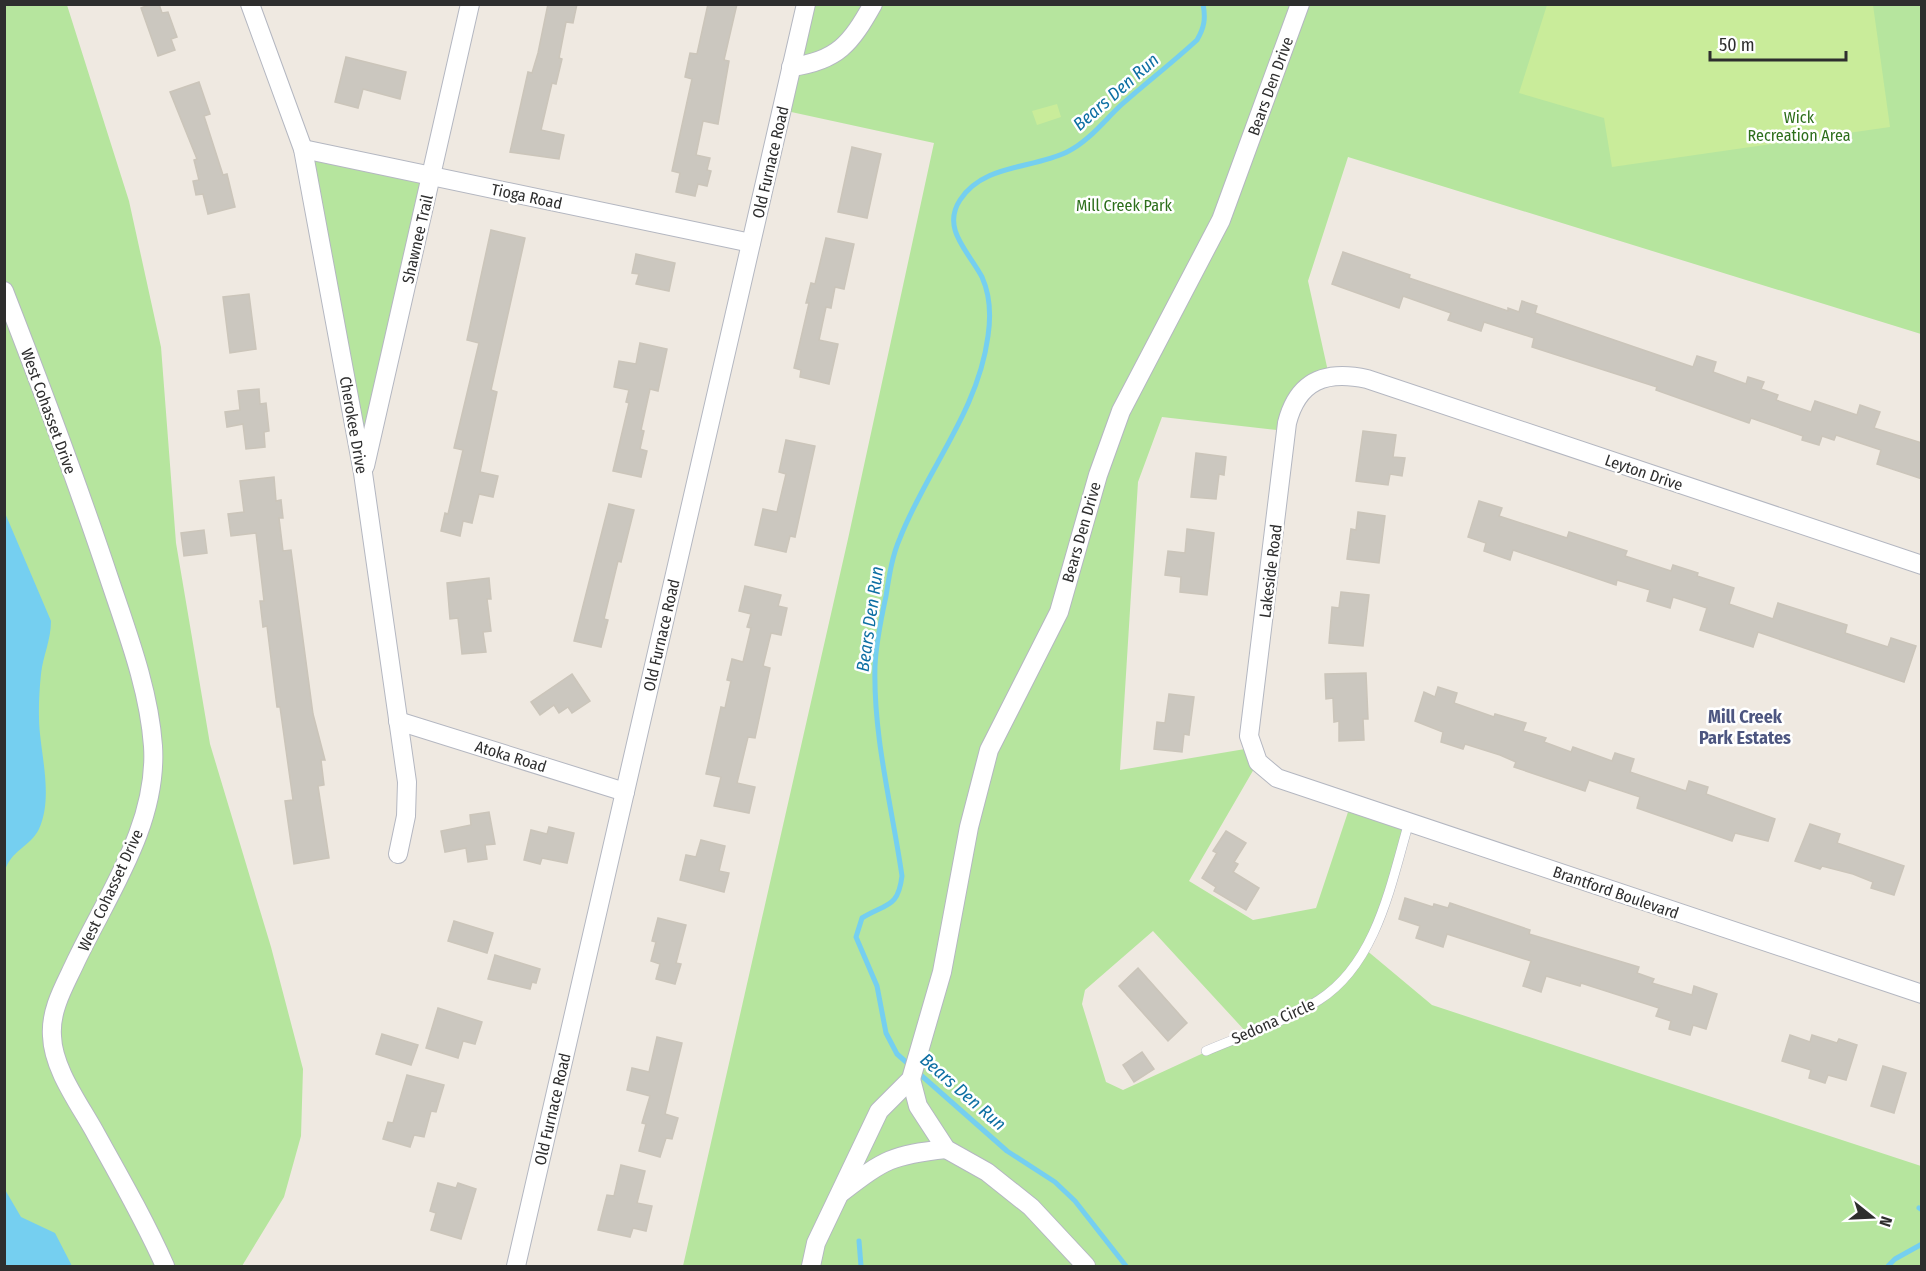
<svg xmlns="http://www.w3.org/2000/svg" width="1926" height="1271" viewBox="0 0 1926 1271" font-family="'Fira Sans Condensed',sans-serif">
<rect width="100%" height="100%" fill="#efe9e1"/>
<!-- green -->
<g fill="#b6e59e" fill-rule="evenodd">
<polygon points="5,5 67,5 129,201 161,347 176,543 210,744 271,947 303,1069 301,1136 284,1197 242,1266 5,1266"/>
<path d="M806,5H1921V334L1348,157L1308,281L1329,376L1317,380L1286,431L1162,417L1138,482L1120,770L1251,748L1258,762L1189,881L1253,920L1316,908L1351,803L1409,822L1365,949L1432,1005L1921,1166V1266H683L848,539L934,143L782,110ZM1153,931L1247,1033L1123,1090L1106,1082L1082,1004L1085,990Z"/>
<polygon points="303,149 431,176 363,473"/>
</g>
<!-- pitch -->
<g fill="#c9ec9a">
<polygon points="1547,5 1873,5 1890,127 1612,167 1604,118 1519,93"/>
<polygon points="1057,104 1061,117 1037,125 1032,111"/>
</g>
<!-- water -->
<g fill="#75cff0">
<path d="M5,513L51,621C51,640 43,656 41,674C39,693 38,716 40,734C43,764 52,800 39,829C31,846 10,851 5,871Z"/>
<polygon points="4,1188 21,1217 55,1233 72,1266 5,1266"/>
</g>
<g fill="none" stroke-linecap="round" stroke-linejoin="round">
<!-- stream -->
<g stroke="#75cff0" stroke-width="5">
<polyline points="1919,1208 1922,1210"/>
<polyline points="859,1241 861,1266"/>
<path d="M1126,1266L1075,1201L1055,1182L1007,1151L897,1054L886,1033L877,986L856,937L862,918C887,903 898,908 902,876C892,807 873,736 875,666C876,643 881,619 886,596C889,577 892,556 900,538C927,469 978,412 988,336C991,316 990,295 982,277C969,252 941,229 960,200C983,164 1032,169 1067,152C1088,142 1104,121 1120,106C1146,83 1172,63 1197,40C1204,28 1206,19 1203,4"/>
<polyline points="1888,1266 1895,1259 1922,1244"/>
</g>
</g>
<!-- building -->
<g fill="#cbc7bf" stroke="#cbc5ba" stroke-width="1.5">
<polygon points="151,4 159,4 162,13 168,12 177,37 171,39 175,50 158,56 141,8"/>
<polygon points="548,4 577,4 573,23 566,22 559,58 562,59 556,84 552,83 541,130 564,135 559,159 510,152 528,72 532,73 538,53"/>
<polygon points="708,4 737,4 724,60 729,61 718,124 703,121 696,155 710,158 707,170 711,171 707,186 698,184 695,196 676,192 680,173 672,171 692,79 685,77 690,53 697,54"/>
<polygon points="346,57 406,72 400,99 363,89 358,108 335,102"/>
<polygon points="199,82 210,114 204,116 223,175 227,174 235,207 208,214 203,194 196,195 193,181 199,180 194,160 197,159 170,92"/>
<polygon points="852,147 881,154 867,218 838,212"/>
<polygon points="491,230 525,238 491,390 497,392 480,472 498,476 493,497 479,494 472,523 463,521 460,536 441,531 445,513 448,514 463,450 454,448 479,343 467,340"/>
<polygon points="826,238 854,244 844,289 835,287 831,308 826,307 819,340 838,344 829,384 800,377 801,370 794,368 809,303 806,303 811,283 815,284"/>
<polygon points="1343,252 1410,275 1409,278 1508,311 1508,308 1519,312 1522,301 1537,306 1535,313 1693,367 1697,356 1716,362 1713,372 1746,384 1748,377 1764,382 1761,389 1778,395 1776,400 1811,412 1815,401 1857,415 1860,405 1880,412 1874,428 1922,443 1922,479 1877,464 1881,450 1836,435 1834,440 1822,436 1819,445 1802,440 1803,436 1751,418 1749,423 1656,390 1657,387 1532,347 1534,338 1484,322 1481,331 1448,320 1451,313 1403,296 1399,308 1332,284"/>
<polygon points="636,254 675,263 669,291 636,284 639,274 632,273"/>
<polygon points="249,294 256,349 230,353 223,297"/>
<polygon points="640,343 667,349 658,391 650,389 641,430 644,431 640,449 647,451 641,477 613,471 629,403 626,402 629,390 614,387 619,361 636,364"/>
<polygon points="259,389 260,404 266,403 269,431 264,432 265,447 246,449 243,424 227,427 225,412 240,410 238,391"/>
<polygon points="1363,431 1396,435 1393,457 1405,458 1402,476 1390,474 1388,485 1356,481"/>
<polygon points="786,440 815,446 795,537 790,536 786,552 755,545 763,509 777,512 786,474 779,472"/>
<polygon points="1196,453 1226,457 1224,475 1219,474 1216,499 1191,497"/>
<polygon points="274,477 276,501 281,500 283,518 279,518 283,551 291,550 313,714 325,760 321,760 324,785 318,786 329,858 294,864 285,801 293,800 280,707 277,707 267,626 263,627 260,601 264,601 256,533 231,536 228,514 244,512 240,481"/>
<polygon points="1479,501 1502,508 1499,516 1567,538 1569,532 1627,551 1625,556 1671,571 1673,565 1698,573 1697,576 1734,588 1729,604 1773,619 1778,603 1847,625 1845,633 1888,647 1891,638 1916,646 1904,682 1758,632 1753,647 1700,630 1707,608 1673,597 1670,608 1647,601 1650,590 1617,580 1616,585 1513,550 1510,560 1484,551 1486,543 1468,537"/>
<polygon points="609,504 634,510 621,562 618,561 604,619 608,620 601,647 574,641"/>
<polygon points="1358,512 1385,516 1379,563 1347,559 1351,529 1356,530"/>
<polygon points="1187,529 1214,533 1207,595 1180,592 1181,577 1165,575 1168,551 1185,553"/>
<polygon points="204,530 207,553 184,556 181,533"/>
<polygon points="489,578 491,599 487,599 491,631 483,632 486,652 462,654 458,618 450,619 447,583"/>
<polygon points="745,586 781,595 778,606 787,608 781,635 771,633 763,666 770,668 755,738 748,737 737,783 755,787 749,813 714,806 721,777 706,774 721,707 725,708 731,681 727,680 732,659 743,662 751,628 747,627 751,614 739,611"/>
<polygon points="1341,592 1369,595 1363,646 1329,643 1332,607 1339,608"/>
<polygon points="1366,673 1368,719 1363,719 1364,740 1339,741 1339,721 1334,722 1333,698 1326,699 1325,674"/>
<polygon points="572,674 590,701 572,713 568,707 559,713 554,705 540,715 531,702"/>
<polygon points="1438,687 1457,693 1454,703 1494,717 1495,714 1526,723 1523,731 1546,738 1544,742 1571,752 1573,747 1612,761 1615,753 1634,759 1630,772 1686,791 1689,781 1708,787 1706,794 1775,819 1768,841 1735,833 1732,841 1637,808 1640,797 1589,780 1585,791 1514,767 1516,762 1500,755 1465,744 1463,749 1441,742 1443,732 1415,721 1424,692 1435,697"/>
<polygon points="1169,694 1194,697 1189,735 1184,734 1182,752 1154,749 1157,722 1165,723"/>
<polygon points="489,812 495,844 485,845 487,859 468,862 466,848 445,852 441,831 471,825 470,815"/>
<polygon points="1810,824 1840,834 1837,843 1904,866 1894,895 1871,888 1873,882 1853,874 1822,866 1820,869 1795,861"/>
<polygon points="549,827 574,833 567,863 542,858 540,864 524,860 531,830 547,834"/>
<polygon points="1226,831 1246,843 1234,862 1238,864 1233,872 1259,888 1246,910 1214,891 1216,887 1202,878 1217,853 1213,851"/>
<polygon points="701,840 725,846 719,871 729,873 724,892 680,880 686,855 696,857"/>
<polygon points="1405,898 1433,907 1434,904 1448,908 1450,903 1530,930 1529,934 1639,967 1637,973 1654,979 1652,983 1692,995 1694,986 1717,994 1706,1029 1693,1025 1690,1035 1669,1029 1671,1021 1656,1016 1659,1008 1581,983 1580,986 1546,976 1541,992 1523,986 1531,961 1447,934 1443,947 1416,938 1420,926 1399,919"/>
<polygon points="658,918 686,925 676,963 681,964 675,984 656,979 660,964 651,961 656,942 652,941"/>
<polygon points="454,921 493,933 487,953 448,941"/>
<polygon points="495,955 540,969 536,983 532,982 530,989 488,979"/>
<polygon points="1138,968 1187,1023 1168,1041 1119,986"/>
<polygon points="438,1008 482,1022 475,1044 463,1041 458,1058 426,1048"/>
<polygon points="382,1034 418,1045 411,1065 376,1054"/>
<polygon points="1790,1035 1810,1042 1812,1035 1837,1043 1839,1039 1857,1045 1846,1080 1828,1075 1825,1083 1809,1078 1811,1070 1782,1061"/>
<polygon points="657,1037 682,1043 665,1114 678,1118 672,1139 666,1138 660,1157 639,1151 646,1124 642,1123 650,1096 627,1090 632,1068 649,1072"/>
<polygon points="1142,1052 1154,1069 1134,1082 1123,1065"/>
<polygon points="1883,1066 1906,1073 1894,1113 1871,1106"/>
<polygon points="407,1075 444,1085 436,1112 431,1111 424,1137 414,1135 410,1147 383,1139 388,1122 393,1123"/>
<polygon points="621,1165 645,1171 637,1203 652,1206 646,1231 633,1228 630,1237 598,1230 607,1195 614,1196"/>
<polygon points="438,1183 456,1188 458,1183 476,1189 461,1239 431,1230 436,1213 430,1211"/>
</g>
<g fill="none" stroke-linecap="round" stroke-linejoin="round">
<!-- service casing -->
<g stroke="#b4b7c1" stroke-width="10">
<path id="service" d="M1206,1051C1243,1035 1285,1022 1319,1000C1377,963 1391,883 1409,822"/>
</g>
<!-- minor casing -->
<g stroke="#b4b7c1" stroke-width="20">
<g id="minor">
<polyline points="250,4 303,149 363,473 407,782 406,816 398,854"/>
<path d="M791,67C838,61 851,43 873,4"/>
<polyline points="303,149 751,243"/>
<path d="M4,291C41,386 77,482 109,578C127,632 149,689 153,746C158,824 108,894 76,961C65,985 50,1009 52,1036C53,1070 81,1106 97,1136C121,1179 145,1221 165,1266"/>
<polyline points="365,466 470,4"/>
<path d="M1922,565L1367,379C1326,370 1298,380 1287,423L1249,736L1258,762L1277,778L1922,994"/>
<polyline points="398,721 625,792"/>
<polyline points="911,1079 918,1106 946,1149 987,1172 1031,1207 1086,1266"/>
<path d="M842,1192C885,1159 892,1155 946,1149"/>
<polyline points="516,1266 806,4"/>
<polyline points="811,1266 816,1243 879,1111 911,1079 942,972 969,827 989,750 1059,612 1098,475 1121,411 1221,220 1300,4"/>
</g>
</g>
<!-- service -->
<use href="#service" stroke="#fff" stroke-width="9"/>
<!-- minor -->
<use href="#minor" stroke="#fff" stroke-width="18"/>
</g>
<g text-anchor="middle" stroke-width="5" stroke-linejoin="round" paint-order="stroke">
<!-- street labels -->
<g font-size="16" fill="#2e2e2e" stroke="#fff">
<text transform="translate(1270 86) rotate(-70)" y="6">Bears Den Drive</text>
<text transform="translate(770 162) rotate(-77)" y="6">Old Furnace Road</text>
<text transform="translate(527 196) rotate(12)" y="6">Tioga Road</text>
<text transform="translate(417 239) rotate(-77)" y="6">Shawnee Trail</text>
<text transform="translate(49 411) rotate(70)" y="6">West Cohasset Drive</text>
<text transform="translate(354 425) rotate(80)" y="6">Cherokee Drive</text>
<text transform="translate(1644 472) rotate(19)" y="6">Leyton Drive</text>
<text transform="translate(1081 532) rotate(-74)" y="6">Bears Den Drive</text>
<text transform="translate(1270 571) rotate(-83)" y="6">Lakeside Road</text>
<text transform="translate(661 635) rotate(-77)" y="6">Old Furnace Road</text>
<text transform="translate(511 756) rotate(17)" y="6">Atoka Road</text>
<text transform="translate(110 890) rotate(-65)" y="6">West Cohasset Drive</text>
<text transform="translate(1616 892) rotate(19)" y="6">Brantford Boulevard</text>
<text transform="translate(1273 1021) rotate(-24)" y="6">Sedona Circle</text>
<text transform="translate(552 1109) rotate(-77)" y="6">Old Furnace Road</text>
</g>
<!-- park labels -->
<g font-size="16" fill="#2c6e1b" stroke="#fff">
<text x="1799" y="123">Wick<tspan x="1799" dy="18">Recreation Area</tspan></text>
<text x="1124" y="211">Mill Creek Park</text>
</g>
<!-- water labels -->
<g font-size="18" font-style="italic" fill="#0d6fa3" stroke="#fff">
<text transform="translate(1116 92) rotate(-41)" y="6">Bears Den Run</text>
<text transform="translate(870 619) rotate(-82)" y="6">Bears Den Run</text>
<text transform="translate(963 1092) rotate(41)" y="6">Bears Den Run</text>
</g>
<!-- neighbourhood labels -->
<g font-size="18" font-weight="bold" fill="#4d5680" stroke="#fff">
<text x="1745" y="723">Mill Creek<tspan x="1745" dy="21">Park Estates</tspan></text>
</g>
</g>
<!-- border -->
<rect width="1926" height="1271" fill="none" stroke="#2e2e2e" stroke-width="12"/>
<!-- north arrow -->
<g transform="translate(1872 1217) rotate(108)" stroke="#ffffff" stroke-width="4.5" paint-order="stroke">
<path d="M0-4.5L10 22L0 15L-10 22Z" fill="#2e2e2e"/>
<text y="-9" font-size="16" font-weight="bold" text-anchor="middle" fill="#2e2e2e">N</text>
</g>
<!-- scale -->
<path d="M1710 51v9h136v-9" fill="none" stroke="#2e2e2e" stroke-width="3"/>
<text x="1719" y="51" font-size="18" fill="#2e2e2e" stroke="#ffffff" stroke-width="4.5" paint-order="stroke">50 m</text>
</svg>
